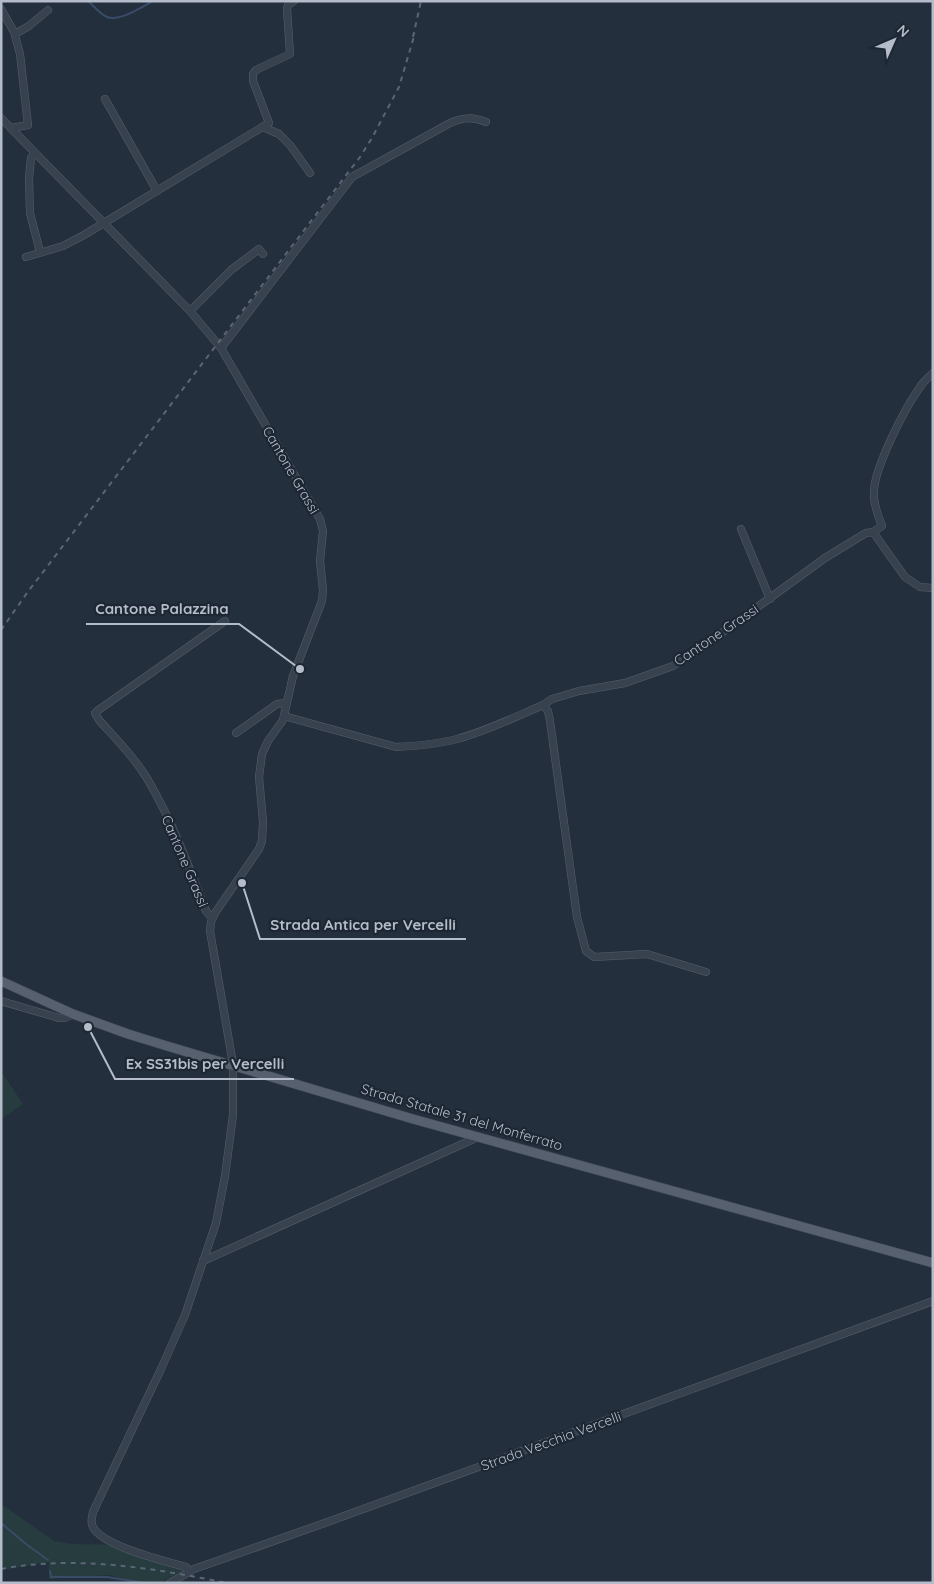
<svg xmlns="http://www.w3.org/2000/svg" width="934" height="1584" viewBox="0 0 934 1584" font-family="Quicksand,sans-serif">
<rect width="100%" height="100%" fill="#242f3e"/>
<!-- green -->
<g fill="#263c3f">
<polygon points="1,1071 23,1104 1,1119"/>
<polygon points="1,1504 54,1541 73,1544 128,1545 185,1569 161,1583 138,1583 109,1575 49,1579 49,1562 1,1570"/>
</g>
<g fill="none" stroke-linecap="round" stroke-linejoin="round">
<!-- stream -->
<g stroke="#394c67" stroke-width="2">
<path d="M88,1C94,6 100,14 107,17C119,22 142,7 153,1"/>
<polyline points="1,1523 26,1544 48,1560"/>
<polyline points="50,1571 51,1577 107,1577 145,1583"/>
</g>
<!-- minor casing -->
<g stroke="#565f6c" stroke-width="8">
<g id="minor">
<polyline points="1,9 14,32 20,54 28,125 11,128"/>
<polyline points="15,34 29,26 48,10"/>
<polyline points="105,99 157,191"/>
<path d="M1,118L190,311L221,348L320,519L323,531L320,561L323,590L322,601L293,676L283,720L268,741L262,754L259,777L263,822L262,841L259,849L215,913L211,922L210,931L233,1064V1115L225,1176L216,1223L185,1315L161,1369L93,1512C92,1518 90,1522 93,1527C102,1546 165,1561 186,1567L189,1571"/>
<polyline points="263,127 279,134 290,145 310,173"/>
<polyline points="35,153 31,158 29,178 30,213 40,252"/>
<polyline points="26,257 63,246 84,235 269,123 253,81 253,74 256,70 290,54 287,9 288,5 294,1"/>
<polyline points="190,311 231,270 259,249 263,254"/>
<path d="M221,348L352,177L450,123C464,117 472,117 486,122"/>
<polyline points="741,529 770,599"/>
<polyline points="873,532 905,577 920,587 933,588"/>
<polyline points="543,705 548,711 550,721 577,917 586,951 594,957 647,954 706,972"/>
<path d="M284,716L396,747C416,746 438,744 457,739C487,731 515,717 543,705L552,699L579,691L625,683L673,666L701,648L825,558L856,539L866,533L873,532L882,526C878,516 873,503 874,492C874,468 905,408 920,387C923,382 928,378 933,373"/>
<polyline points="236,733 277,704 286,703"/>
<path d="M212,918L206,911C189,866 172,821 148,780C135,758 116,739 99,720L95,713L97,711L225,621"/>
<polyline points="1,1001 59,1018 65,1018 73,1014"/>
<polyline points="203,1261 478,1137"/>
<polyline points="170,1583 194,1569 322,1524 933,1301"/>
</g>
</g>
<!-- major casing -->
<g stroke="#414a57" stroke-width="10">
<polyline id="major" points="1,981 73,1014 128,1034 167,1046 413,1119 933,1263"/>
</g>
<!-- minor -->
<use href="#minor" stroke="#38414e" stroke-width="7"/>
<!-- major -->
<use href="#major" stroke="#56606e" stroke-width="9"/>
<!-- rail -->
<g stroke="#5a6575" stroke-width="2" stroke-dasharray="5 5" stroke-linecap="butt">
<polyline points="413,37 421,1"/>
<polyline points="1,630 27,593 360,157 372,138 399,87 415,33"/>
<path d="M1,1569C77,1555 152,1568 227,1583"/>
</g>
</g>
<g text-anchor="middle" stroke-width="4.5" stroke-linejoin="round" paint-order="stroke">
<!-- street labels -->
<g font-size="14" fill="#b4bcc9" stroke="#1d2633">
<text transform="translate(291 470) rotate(60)" y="5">Cantone Grassi</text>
<text transform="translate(716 635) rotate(-34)" y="5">Cantone Grassi</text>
<text transform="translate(185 861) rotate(67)" y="5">Cantone Grassi</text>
<text transform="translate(462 1117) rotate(16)" y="5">Strada Statale 31 del Monferrato</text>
<text transform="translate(551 1441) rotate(-20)" y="5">Strada Vecchia Vercelli</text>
</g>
</g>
<!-- callouts -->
<path fill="none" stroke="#b4bcc9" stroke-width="2" d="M300 669L239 624H86M242 883L260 939H466M88 1027L115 1079H294"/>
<g fill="#b4bcc9" stroke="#1d2633" stroke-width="2">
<circle cx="300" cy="669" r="5"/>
<circle cx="242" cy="883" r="5"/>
<circle cx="88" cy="1027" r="5"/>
</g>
<g font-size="15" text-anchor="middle" font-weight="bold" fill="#b4bcc9" stroke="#1d2633" stroke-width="4.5" stroke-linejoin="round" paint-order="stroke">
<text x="162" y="614">Cantone Palazzina</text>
<text x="363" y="930">Strada Antica per Vercelli</text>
<text x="205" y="1069">Ex SS31bis per Vercelli</text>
</g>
<!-- border -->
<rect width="934" height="1584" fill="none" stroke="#b4bcc9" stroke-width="5"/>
<!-- north arrow -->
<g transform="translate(894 40) rotate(45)" stroke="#1d2633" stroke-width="4" paint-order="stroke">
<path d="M0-4L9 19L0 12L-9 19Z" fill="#b4bcc9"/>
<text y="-8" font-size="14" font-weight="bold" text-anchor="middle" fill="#b4bcc9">N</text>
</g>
</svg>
